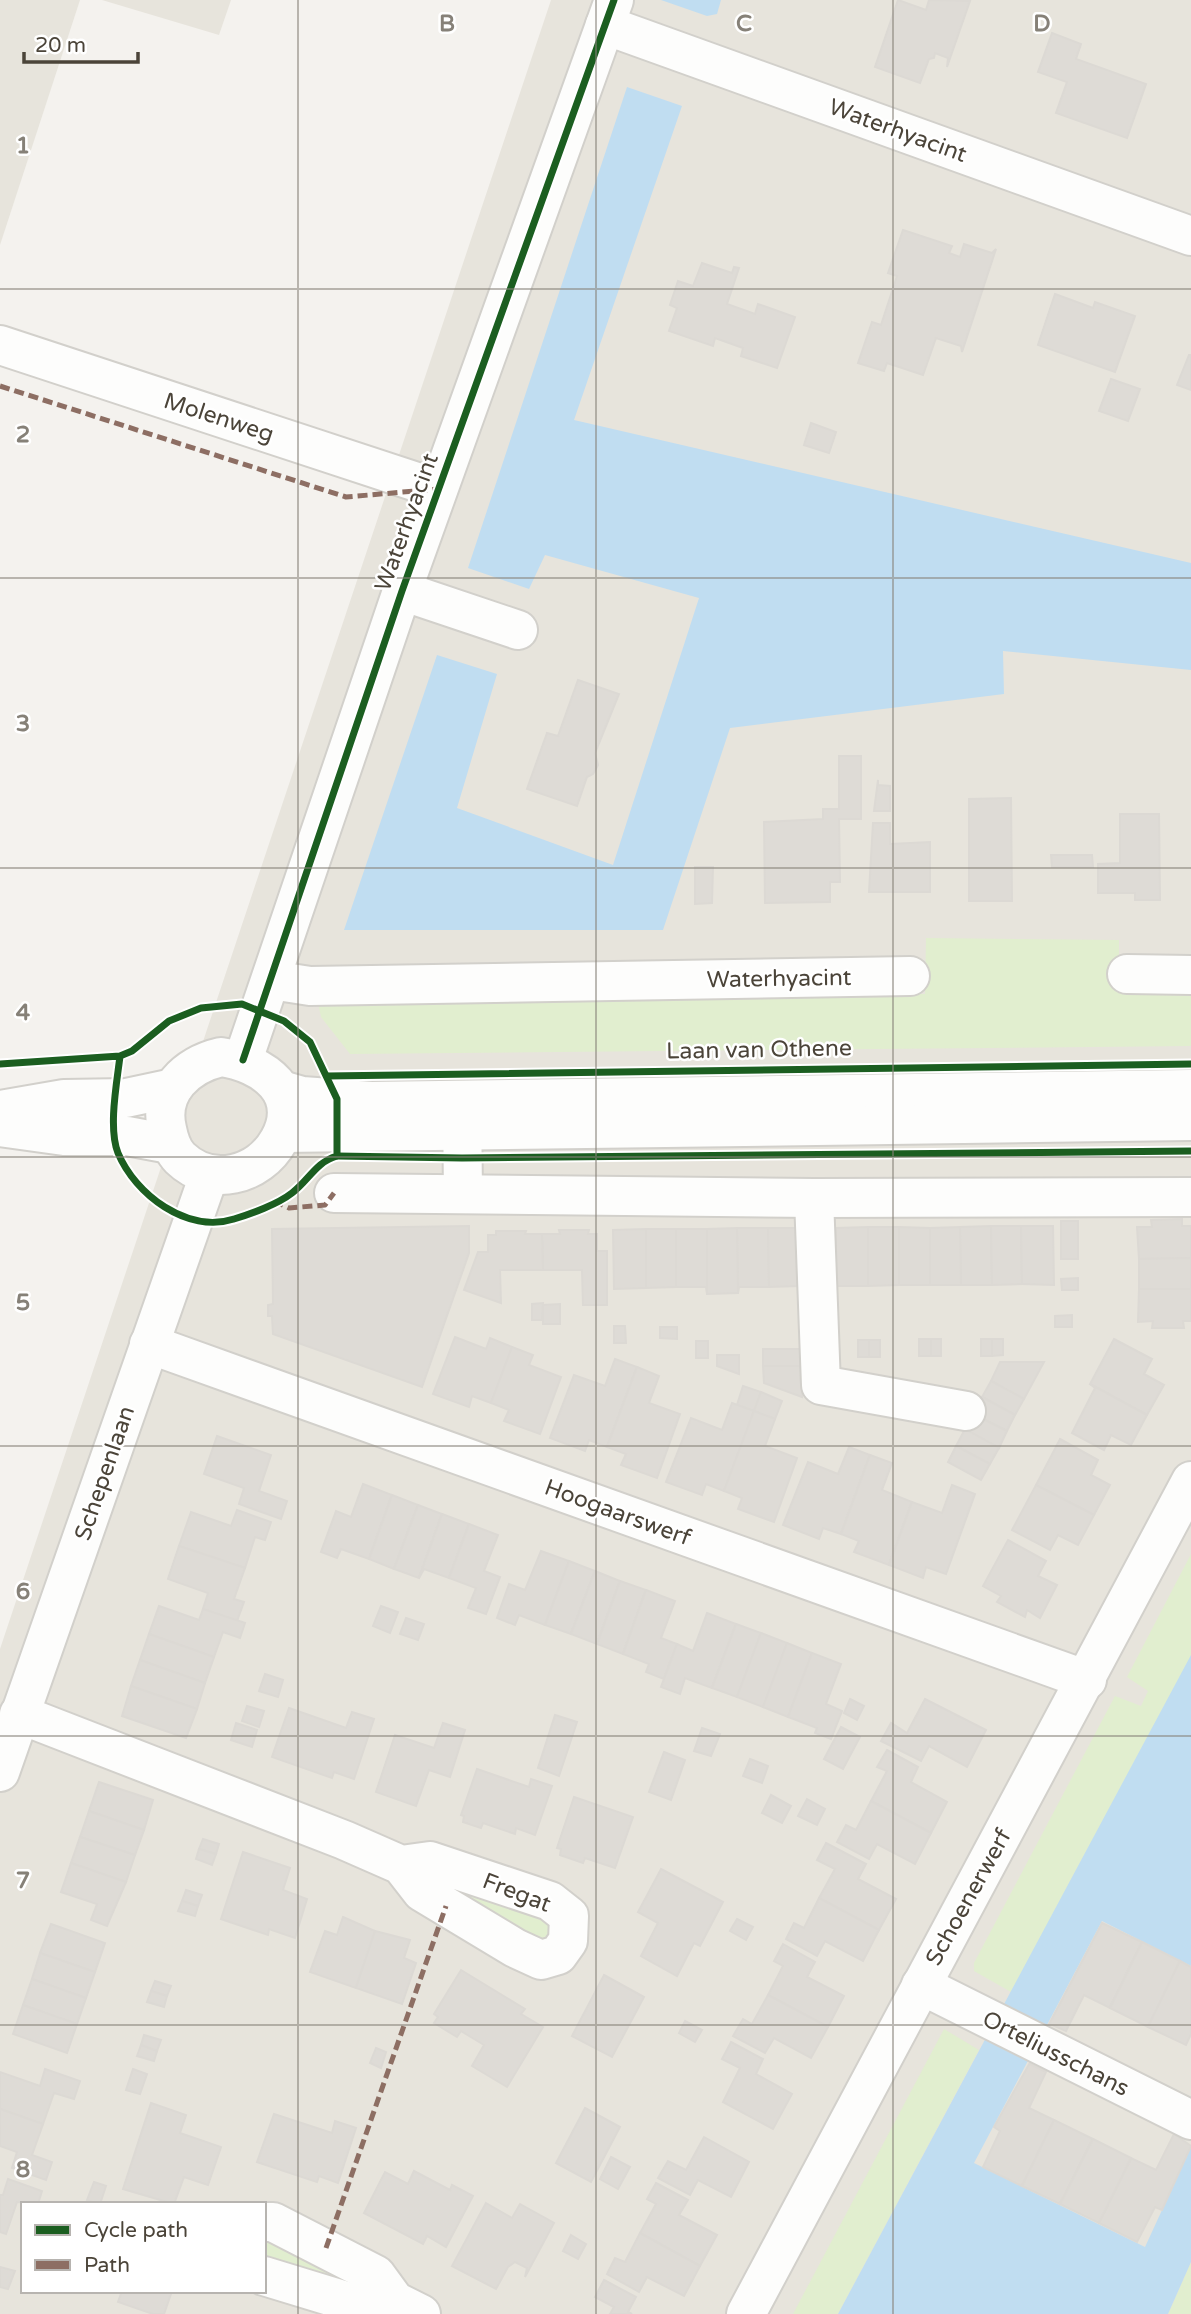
<svg xmlns="http://www.w3.org/2000/svg" width="1191" height="2314" viewBox="0 0 1191 2314" font-family="'Varela Round',sans-serif">
<rect width="100%" height="100%" fill="#f4f2ee"/>
<!-- residential -->
<g fill="#e7e4dc" fill-rule="evenodd">
<polygon points="0,0 80,0 0,245"/>
<polygon points="102,0 231,0 219,35"/>
<path d="M551,0H1191V2314H0V1649ZM23,2204H264V2291H23Z"/>
</g>
<!-- green -->
<g fill="#e1eecf">
<polygon points="926,938 1119,940 1119,991 1191,990 1191,1046 350,1054 321,1017 317,998 925,994"/>
<polygon points="1191,1554 1191,1656 1011,1992 974,1971 974,1963 1115,1696 1141,1706 1148,1691 1127,1677"/>
<polygon points="430,1882 549,1915 557,1924 548,1945"/>
<polygon points="944,2029 979,2050 838,2314 793,2314"/>
<polygon points="264,2236 363,2286 264,2264"/>
<polygon points="1191,2262 1191,2314 1168,2314"/>
</g>
<!-- water -->
<g fill="#c0ddf1">
<polygon points="661,0 721,0 717,14 707,16"/>
<polygon points="627,87 682,106 574,420 1191,563 1191,670 1003,651 1004,694 730,728 663,930 344,930 437,655 497,674 457,808 613,865 699,598 545,555 529,589 468,568"/>
<polygon points="1191,1655 1191,1966 1102,1921 974,2163 1145,2247 1191,2147 1191,2262 1168,2314 838,2314"/>
</g>
<!-- building -->
<g fill="#dedbd6" stroke="#dcd9d4" stroke-width="2">
<polygon points="898,0 926,10 929,0 970,1 947,67 948,58 935,53 934,58 929,59 920,83 875,67"/>
<polygon points="1052,33 1081,44 1076,59 1146,84 1127,138 1056,113 1067,82 1038,72"/>
<polygon points="903,230 952,246 949,253 960,257 964,244 992,253 996,249 962,352 961,346 936,338 923,375 887,363 884,371 858,363 872,322 881,325 897,276 888,273"/>
<polygon points="702,263 732,273 734,267 739,268 727,304 755,314 758,304 795,317 777,368 741,356 743,348 715,338 713,346 669,331 677,308 670,305 678,281 693,286"/>
<polygon points="1055,294 1093,308 1095,302 1135,316 1115,372 1038,345"/>
<polygon points="1189,355 1191,355 1191,390 1177,385"/>
<polygon points="1111,379 1140,389 1128,421 1099,411"/>
<polygon points="811,423 836,432 829,453 804,445"/>
<polygon points="578,680 619,694 595,753 598,765 593,774 587,777 577,806 527,789 547,733 558,736"/>
<polygon points="839,756 861,756 861,819 839,819 840,882 830,882 830,902 765,903 764,822 823,819 823,809 839,809"/>
<polygon points="878,780 878,785 890,786 890,811 874,811"/>
<polygon points="1011,798 1012,901 969,901 969,799"/>
<polygon points="1120,814 1159,814 1160,900 1135,900 1135,893 1098,893 1098,864 1120,863"/>
<polygon points="873,823 890,823 890,844 930,842 930,892 869,892"/>
<polygon points="1051,855 1092,855 1093,867 1052,867"/>
<polygon points="695,867 713,867 712,903 695,904"/>
<polygon points="1182,1219 1182,1226 1191,1226 1191,1258 1139,1259 1137,1227 1152,1227 1151,1220"/>
<rect x="1061" y="1221" width="17" height="38"/>
<polygon points="469,1226 469,1253 422,1387 273,1334 272,1316 268,1316 268,1305 273,1304 272,1229"/>
<polygon points="991,1226 992,1285 961,1285 960,1227"/>
<polygon points="991,1226 1021,1226 1022,1284 992,1285"/>
<polygon points="1021,1226 1053,1226 1054,1285 1022,1284"/>
<polygon points="868,1227 868,1286 836,1286 836,1228"/>
<polygon points="868,1227 899,1227 899,1285 868,1286"/>
<polygon points="899,1227 930,1228 930,1285 899,1285"/>
<polygon points="960,1227 961,1285 930,1285 930,1228"/>
<polygon points="737,1228 768,1228 769,1287 739,1287 738,1293"/>
<polygon points="737,1228 738,1293 707,1294 707,1229"/>
<polygon points="768,1228 798,1228 799,1286 769,1287"/>
<polygon points="646,1229 676,1229 676,1287 646,1288"/>
<polygon points="646,1229 646,1288 614,1289 613,1230"/>
<polygon points="676,1229 707,1229 707,1294 706,1287 676,1287"/>
<polygon points="559,1230 589,1230 588,1234 597,1234 597,1251 607,1251 607,1305 583,1305 582,1270 543,1270 542,1234 560,1234"/>
<polygon points="496,1231 526,1231 525,1234 542,1234 543,1270 500,1270 501,1303 464,1290 478,1252 488,1252 488,1235 496,1235"/>
<polygon points="1191,1258 1191,1289 1139,1289 1139,1259"/>
<polygon points="1078,1278 1078,1290 1062,1290 1061,1279"/>
<polygon points="1139,1289 1191,1289 1191,1321 1183,1321 1184,1328 1152,1328 1153,1321 1138,1322"/>
<polygon points="543,1303 542,1320 532,1320 532,1304"/>
<polygon points="560,1304 560,1324 543,1324 543,1305"/>
<polygon points="1072,1315 1072,1327 1055,1327 1055,1316"/>
<polygon points="614,1326 625,1326 626,1343 614,1343"/>
<polygon points="660,1327 677,1327 677,1339 660,1338"/>
<polygon points="455,1337 486,1349 490,1338 512,1347 491,1403 472,1396 469,1407 433,1394"/>
<rect x="919" y="1339" width="12" height="17"/>
<rect x="931" y="1339" width="10" height="17"/>
<rect x="981" y="1339" width="11" height="17"/>
<polygon points="992,1339 1003,1339 1003,1355 992,1356"/>
<polygon points="1114,1339 1152,1359 1144,1374 1164,1385 1147,1415 1090,1384"/>
<rect x="858" y="1340" width="11" height="17"/>
<rect x="869" y="1340" width="11" height="17"/>
<rect x="696" y="1341" width="12" height="17"/>
<polygon points="512,1347 533,1355 529,1365 561,1377 540,1434 504,1421 509,1410 491,1403"/>
<rect x="763" y="1349" width="38" height="17"/>
<polygon points="717,1355 739,1355 739,1374 717,1366"/>
<polygon points="615,1359 637,1367 607,1447 589,1440 585,1451 550,1438 574,1375 605,1386"/>
<polygon points="1000,1362 1044,1362 1024,1399 991,1381"/>
<polygon points="763,1366 801,1366 802,1397 764,1383"/>
<polygon points="637,1367 659,1376 649,1403 680,1414 657,1478 621,1465 626,1454 607,1447"/>
<polygon points="991,1381 1024,1399 1015,1415 982,1397"/>
<polygon points="1090,1384 1147,1415 1131,1445 1111,1435 1104,1450 1072,1433 1095,1388"/>
<polygon points="743,1386 761,1392 754,1411 737,1405"/>
<polygon points="761,1392 782,1401 775,1419 754,1411"/>
<polygon points="982,1397 1015,1415 1007,1431 973,1414"/>
<polygon points="732,1403 754,1411 724,1491 706,1484 702,1495 666,1482 691,1418 722,1430"/>
<polygon points="754,1411 775,1419 765,1446 797,1458 774,1522 738,1509 742,1498 724,1491"/>
<polygon points="973,1414 1007,1431 999,1448 965,1429"/>
<polygon points="965,1429 999,1448 990,1464 956,1446"/>
<polygon points="217,1436 271,1455 259,1491 287,1501 281,1519 239,1504 244,1488 204,1474"/>
<polygon points="1060,1439 1098,1460 1091,1475 1110,1485 1094,1515 1036,1485"/>
<polygon points="956,1446 990,1464 981,1480 948,1462"/>
<polygon points="849,1447 870,1455 841,1534 823,1528 819,1539 783,1525 808,1462 838,1474"/>
<polygon points="870,1455 892,1463 882,1490 912,1502 889,1565 854,1552 859,1541 841,1534"/>
<polygon points="363,1484 392,1495 369,1559 341,1549 337,1558 321,1552 336,1511 351,1517"/>
<polygon points="952,1485 975,1494 946,1574 926,1567 923,1578 889,1565 912,1502 942,1513"/>
<polygon points="1036,1485 1094,1515 1078,1545 1058,1535 1050,1550 1012,1530"/>
<polygon points="392,1495 418,1505 394,1569 369,1559"/>
<polygon points="418,1505 442,1514 419,1578 394,1569"/>
<polygon points="237,1510 271,1522 265,1540 255,1537 245,1568 179,1546 191,1512 231,1526"/>
<polygon points="442,1514 469,1524 449,1578 424,1569 419,1578"/>
<polygon points="469,1524 498,1535 484,1571 500,1577 486,1614 468,1608 476,1588 449,1578"/>
<polygon points="1008,1540 1046,1561 1038,1576 1057,1585 1040,1618 1027,1610 1025,1617 997,1602 1001,1596 983,1586"/>
<polygon points="179,1546 245,1568 234,1599 244,1602 237,1621 203,1609 208,1593 168,1579"/>
<polygon points="541,1551 569,1561 545,1625 519,1615 515,1625 497,1618 509,1584 525,1590"/>
<polygon points="569,1561 595,1571 571,1634 545,1625"/>
<polygon points="595,1571 620,1581 597,1644 571,1634"/>
<polygon points="620,1581 646,1590 623,1654 597,1644"/>
<polygon points="646,1590 675,1601 661,1638 677,1644 664,1679 646,1672 649,1664 623,1654"/>
<polygon points="159,1606 199,1620 203,1609 245,1623 240,1638 223,1632 214,1657 149,1634"/>
<polygon points="381,1606 398,1612 390,1633 373,1626"/>
<polygon points="707,1613 736,1624 712,1688 685,1678 680,1694 661,1687 677,1644 693,1651"/>
<polygon points="406,1618 424,1624 418,1640 400,1634"/>
<polygon points="736,1624 761,1633 737,1697 712,1688"/>
<polygon points="761,1633 787,1643 763,1707 737,1697"/>
<polygon points="149,1634 214,1657 205,1683 140,1660"/>
<polygon points="787,1643 812,1653 788,1717 763,1707"/>
<polygon points="812,1653 841,1664 826,1704 842,1711 831,1739 815,1733 817,1728 788,1717"/>
<polygon points="140,1660 205,1683 197,1709 131,1686"/>
<polygon points="265,1674 283,1680 278,1697 259,1691"/>
<polygon points="131,1686 197,1709 186,1738 122,1716"/>
<polygon points="850,1699 864,1706 857,1720 844,1713"/>
<polygon points="925,1699 986,1730 967,1767 929,1746 921,1761 881,1741 891,1723 907,1733"/>
<polygon points="247,1706 264,1711 259,1727 242,1721"/>
<polygon points="289,1708 346,1728 352,1712 374,1719 354,1779 334,1772 332,1778 272,1757"/>
<polygon points="555,1715 577,1722 559,1776 538,1768"/>
<polygon points="236,1723 257,1730 252,1747 231,1740"/>
<polygon points="443,1723 465,1730 450,1777 429,1770 416,1806 376,1792 395,1735 434,1748"/>
<polygon points="841,1727 860,1737 843,1769 824,1759"/>
<polygon points="702,1728 720,1734 711,1756 694,1751"/>
<polygon points="887,1750 918,1767 911,1782 947,1802 931,1833 871,1801 887,1771 877,1767"/>
<polygon points="664,1752 685,1760 671,1800 649,1792"/>
<polygon points="750,1759 768,1766 762,1783 743,1776"/>
<polygon points="477,1769 529,1787 531,1779 552,1786 535,1835 516,1828 515,1834 483,1823 481,1828 463,1822 464,1816 461,1815"/>
<polygon points="99,1782 153,1800 144,1830 89,1811"/>
<polygon points="771,1795 791,1806 782,1823 762,1813"/>
<polygon points="574,1797 633,1817 615,1868 585,1858 583,1863 560,1855 561,1849 557,1848"/>
<polygon points="807,1799 825,1809 817,1825 798,1816"/>
<polygon points="871,1801 931,1833 915,1864 877,1844 869,1859 837,1842 846,1825 856,1830"/>
<polygon points="89,1811 144,1830 135,1855 80,1837"/>
<polygon points="80,1837 135,1855 126,1882 71,1863"/>
<polygon points="203,1839 219,1844 216,1854 199,1849"/>
<polygon points="826,1843 866,1864 858,1879 896,1899 879,1930 819,1898 835,1869 817,1860"/>
<polygon points="199,1849 216,1854 212,1865 196,1859"/>
<polygon points="243,1852 290,1868 283,1890 307,1899 295,1938 269,1929 268,1935 221,1919"/>
<polygon points="71,1863 126,1882 107,1926 91,1920 97,1904 61,1892"/>
<polygon points="661,1869 723,1902 700,1946 694,1943 677,1976 641,1956 658,1923 638,1912"/>
<polygon points="186,1890 202,1895 198,1906 182,1901"/>
<polygon points="819,1898 879,1930 863,1961 825,1941 817,1956 786,1939 794,1923 804,1928"/>
<polygon points="182,1901 198,1906 195,1916 178,1911"/>
<polygon points="343,1917 375,1931 356,1988 310,1972 325,1931 337,1935"/>
<polygon points="737,1919 753,1927 746,1940 730,1931"/>
<polygon points="1102,1923 1142,1942 1110,2008 1084,1995 1066,2031 1050,2024 1048,2029 1047,2028"/>
<polygon points="51,1924 105,1943 95,1972 40,1953"/>
<polygon points="375,1931 410,1940 404,1958 416,1963 402,2004 356,1988"/>
<polygon points="1142,1942 1180,1961 1148,2027 1110,2008"/>
<polygon points="783,1944 815,1962 807,1977 844,1996 828,2027 768,1995 783,1966 774,1961"/>
<polygon points="40,1953 95,1972 86,1998 32,1979"/>
<polygon points="1180,1961 1191,1967 1191,2034 1186,2045 1148,2027"/>
<polygon points="461,1970 525,2009 521,2014 543,2027 507,2087 472,2066 484,2045 461,2031 457,2037 434,2023 438,2017 434,2014"/>
<polygon points="604,1975 644,1997 612,2057 572,2036"/>
<polygon points="32,1979 86,1998 77,2024 23,2005"/>
<polygon points="155,1981 171,1986 167,1996 151,1991"/>
<polygon points="151,1991 167,1996 164,2007 147,2002"/>
<polygon points="768,1995 828,2027 811,2058 774,2038 765,2053 733,2036 743,2019 752,2024"/>
<polygon points="23,2005 77,2024 67,2053 13,2034"/>
<polygon points="685,2021 702,2030 695,2042 679,2033"/>
<polygon points="144,2035 161,2040 157,2051 141,2045"/>
<polygon points="731,2042 763,2059 756,2074 792,2094 773,2129 723,2102 740,2068 722,2059"/>
<polygon points="141,2045 157,2051 154,2061 137,2056"/>
<polygon points="376,2048 386,2052 381,2068 370,2063"/>
<polygon points="1032,2059 1030,2064 1046,2072 1029,2108 1054,2120 1022,2186 983,2167 1000,2131 994,2127"/>
<polygon points="45,2069 80,2081 74,2099 54,2093 43,2124 0,2109 0,2072 40,2086"/>
<polygon points="133,2069 147,2074 140,2094 126,2090"/>
<polygon points="151,2103 186,2115 180,2133 221,2147 208,2185 184,2177 174,2204 123,2189"/>
<polygon points="585,2108 620,2127 591,2182 556,2163"/>
<polygon points="0,2109 43,2124 32,2155 52,2162 46,2180 12,2168 17,2152 0,2146"/>
<polygon points="274,2114 332,2133 335,2121 356,2128 338,2183 319,2176 317,2182 257,2162"/>
<polygon points="1054,2120 1093,2139 1060,2204 1022,2186"/>
<polygon points="1174,2134 1191,2146 1162,2210 1155,2207 1137,2242 1099,2223 1131,2158 1156,2170"/>
<polygon points="704,2137 749,2162 731,2197 698,2180 690,2195 658,2178 668,2161 686,2170"/>
<polygon points="1093,2139 1131,2158 1099,2223 1060,2204"/>
<polygon points="611,2157 630,2167 618,2189 600,2179"/>
<polygon points="414,2171 450,2190 452,2185 473,2196 446,2247 427,2236 423,2244 364,2213 385,2172 408,2184"/>
<polygon points="8,2179 42,2191 38,2204 17,2202 6,2234 0,2232 0,2195 3,2195"/>
<polygon points="94,2182 106,2186 100,2204 87,2200"/>
<polygon points="656,2183 688,2200 679,2215 717,2235 700,2266 640,2233 656,2204 647,2199"/>
<polygon points="486,2203 512,2218 520,2204 554,2223 525,2277 527,2268 515,2262 508,2267 496,2289 452,2266"/>
<polygon points="640,2233 700,2266 684,2296 647,2277 639,2292 607,2274 615,2258 625,2262"/>
<polygon points="571,2235 586,2244 578,2259 563,2251"/>
<polygon points="0,2267 15,2271 8,2289 0,2287"/>
<polygon points="604,2280 636,2297 628,2312 632,2314 610,2314 614,2307 595,2297"/>
<polygon points="122,2291 172,2291 164,2314 153,2314 118,2302"/>
</g>
<g fill="none" stroke-linecap="round" stroke-linejoin="round">
<!-- minor casing -->
<g stroke="#d2d0cb" stroke-width="42">
<g id="minor">
<polyline points="605,25 1191,236"/>
<polyline points="0,345 438,489"/>
<polyline points="402,591 518,630"/>
<polyline points="1127,974 1191,975"/>
<polyline points="271,980 310,986 910,976"/>
<path d="M221,1057C263,1063 305,1093 279,1140C259,1176 211,1188 180,1158C172,1150 169,1139 167,1129C158,1091 187,1065 221,1057Z"/>
<polyline points="243,1060 402,591 614,0"/>
<polyline points="281,1090 302,1096 371,1101 1191,1089"/>
<polyline points="462,1104 463,1193"/>
<polyline points="0,1110 64,1099 126,1098 173,1088"/>
<polyline points="0,1127 64,1136 127,1136 170,1144"/>
<polyline points="283,1133 1191,1121"/>
<polyline points="334,1193 814,1198 1191,1197"/>
<polyline points="814,1198 821,1385 966,1411"/>
<polyline points="149,1344 1087,1680"/>
<polyline points="19,1714 344,1840 401,1865 430,1861 550,1901 569,1916 568,1941 558,1955 541,1960 515,1948 422,1892 401,1865"/>
<polyline points="0,1772 209,1175"/>
<polyline points="921,1985 1191,2120"/>
<polyline points="264,2222 273,2222 376,2275 395,2301 421,2314"/>
<polyline points="264,2276 359,2305 395,2301"/>
<polyline points="746,2314 1191,1481"/>
</g>
</g>
<!-- minor -->
<use href="#minor" stroke="#fdfdfc" stroke-width="38"/>
<!-- quiet -->
<g stroke="#8d6e63" stroke-width="5" stroke-dasharray="10 5" stroke-linecap="butt">
<polyline points="0,386 346,497 438,489"/>
<polyline points="274,1201 289,1208 325,1205 334,1193"/>
<polyline points="326,2248 446,1906"/>
</g>
<!-- cycleway casing -->
<g stroke="#fff" stroke-width="11">
<g id="cycleway">
<polyline points="243,1060 402,591 614,0"/>
<path d="M0,1064L120,1056L132,1051L169,1021L201,1008L242,1004L284,1021L310,1042L337,1099V1156C316,1162 309,1180 292,1193C278,1204 251,1214 234,1219C187,1234 135,1194 118,1153C108,1128 117,1082 120,1056"/>
<polyline points="327,1076 1191,1064"/>
<polyline points="337,1156 462,1158 1191,1151"/>
</g>
</g>
<!-- cycleway -->
<use href="#cycleway" stroke="#1b5e20" stroke-width="7"/>
</g>
<!-- grid -->
<path fill="none" stroke="#868178" stroke-width="2" stroke-opacity="0.55" d="M298,0V2314M596,0V2314M893,0V2314M0,289H1191M0,578H1191M0,868H1191M0,1157H1191M0,1446H1191M0,1736H1191M0,2025H1191"/>
<g text-anchor="middle" stroke-width="5" stroke-linejoin="round" paint-order="stroke">
<!-- street labels -->
<g font-size="23" fill="#4b4439" stroke="#fff">
<text transform="translate(898 130) rotate(20)" y="8">Waterhyacint</text>
<text transform="translate(219 417) rotate(18)" y="8">Molenweg</text>
<text transform="translate(406 522) rotate(-70)" y="8">Waterhyacint</text>
<text transform="translate(779 978) rotate(-1)" y="8">Waterhyacint</text>
<text transform="translate(759 1049) rotate(-1)" y="8">Laan van Othene</text>
<text transform="translate(104 1473) rotate(-71)" y="8">Schepenlaan</text>
<text transform="translate(618 1512) rotate(20)" y="8">Hoogaarswerf</text>
<text transform="translate(517 1892) rotate(21)" y="8">Fregat</text>
<text transform="translate(968 1897) rotate(-61)" y="8">Schoenerwerf</text>
<text transform="translate(1056 2053) rotate(27)" y="8">Orteliusschans</text>
</g>
</g>
<g font-size="23" text-anchor="middle" font-weight="bold" fill="#868178" stroke="#fff" stroke-width="5" stroke-linejoin="round" paint-order="stroke">
<text x="447" y="31">B</text>
<text x="744" y="31">C</text>
<text x="1042" y="31">D</text>
<text x="23" y="153">1</text>
<text x="23" y="442">2</text>
<text x="23" y="731">3</text>
<text x="23" y="1020">4</text>
<text x="23" y="1310">5</text>
<text x="23" y="1599">6</text>
<text x="23" y="1888">7</text>
<text x="23" y="2177">8</text>
</g>
<!-- legend -->
<rect x="21" y="2202" width="245" height="91" fill="#ffffff" stroke="#b7b4b0" stroke-width="2"/>
<rect x="35" y="2225" width="35" height="10" fill="#1b5e20" stroke="#b7b4b0" stroke-width="2"/>
<text x="84" y="2237" font-size="21" fill="#4b4439">Cycle path</text>
<rect x="35" y="2260" width="35" height="10" fill="#8d6e63" stroke="#b7b4b0" stroke-width="2"/>
<text x="84" y="2272" font-size="21" fill="#4b4439">Path</text>
<!-- scale -->
<path d="M24 52v10h114v-10" fill="none" stroke="#4b4439" stroke-width="3.5"/>
<text x="35" y="52" font-size="21" fill="#4b4439" stroke="#ffffff" stroke-width="5" paint-order="stroke">20 m</text>
</svg>
